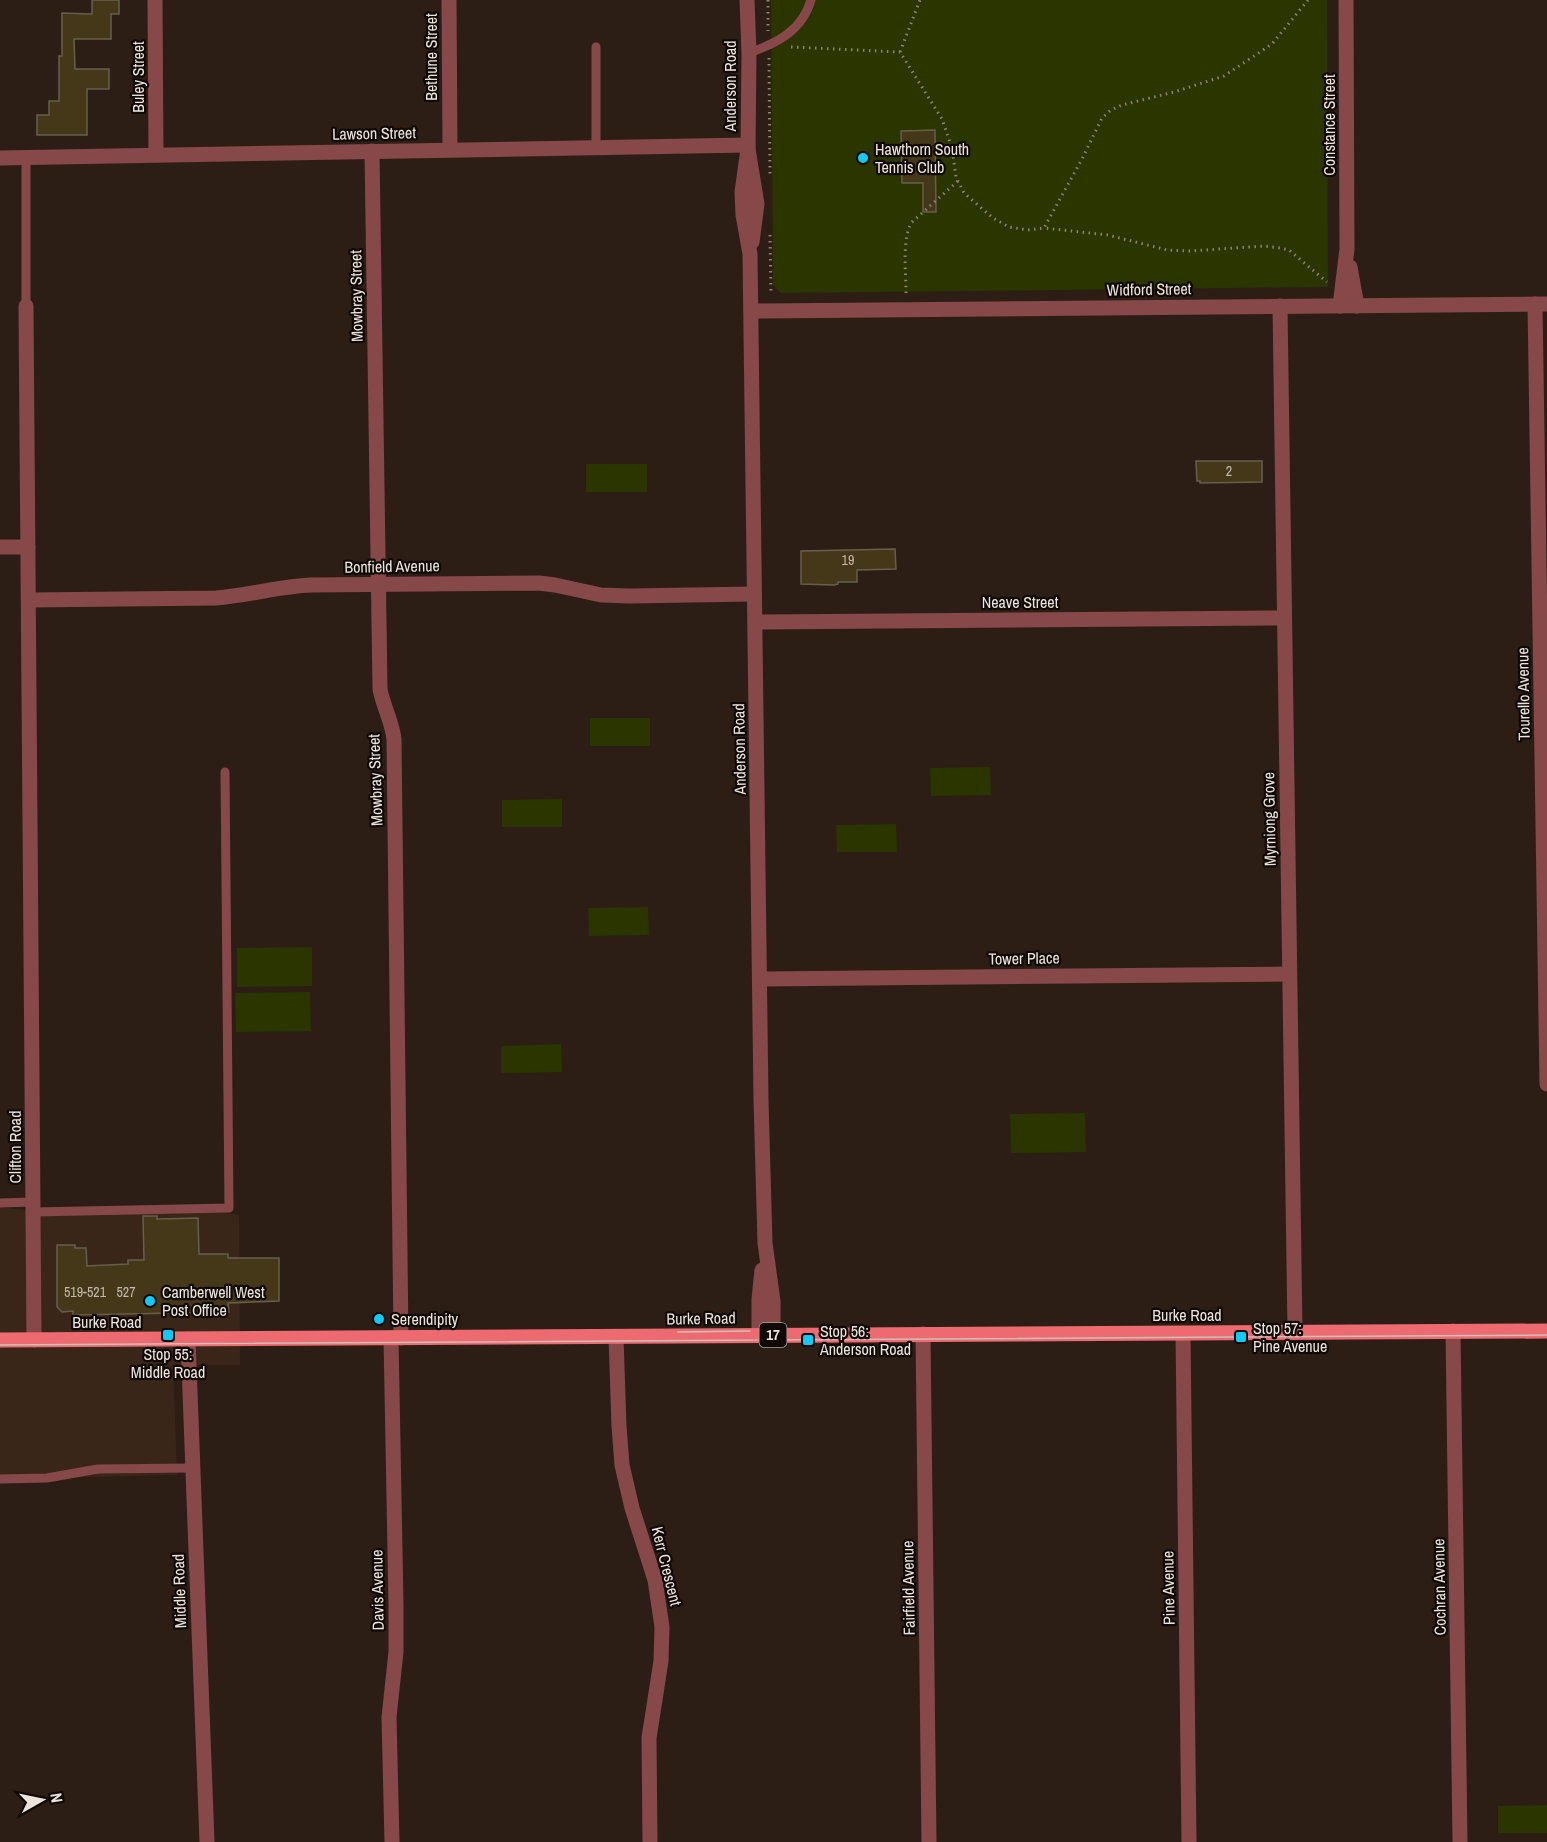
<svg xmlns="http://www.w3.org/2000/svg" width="1547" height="1842" viewBox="0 0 1547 1842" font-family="'Archivo Narrow',sans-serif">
<rect width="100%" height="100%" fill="#2c1e15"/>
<!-- built -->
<polygon fill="#3a2619" points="0,1207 57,1214 227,1213 239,1215 240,1365 173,1365 177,1475 0,1479"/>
<!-- green -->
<g fill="#2a3500">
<polygon points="771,0 1327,0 1328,287 781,293 773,285"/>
<rect x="586" y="464" width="61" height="28"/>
<rect x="590" y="718" width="60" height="28"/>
<polygon points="990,767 991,795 931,796 930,768"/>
<polygon points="562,799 562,827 502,827 502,800"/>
<polygon points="896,824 897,852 837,852 836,825"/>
<polygon points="648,907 649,935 589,936 588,908"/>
<polygon points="312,947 312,986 237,987 237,948"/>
<polygon points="310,992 311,1031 236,1032 235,993"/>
<polygon points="561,1044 562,1072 501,1073 501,1046"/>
<polygon points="1085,1113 1086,1152 1011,1153 1010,1114"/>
<polygon points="1547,1805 1547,1833 1498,1833 1498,1806"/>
</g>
<!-- building -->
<g fill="#453818" stroke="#665f4e" stroke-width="1.5">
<polygon points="92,0 119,0 119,14 111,14 111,39 74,39 75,69 109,69 109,89 87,89 87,135 37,135 37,115 49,115 49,101 59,101 59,56 62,56 62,13 92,14"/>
<polygon points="935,130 936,212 923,212 923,183 902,183 901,131"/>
<polygon points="1196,461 1262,461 1262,482 1200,483 1200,481 1197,481"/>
<polygon points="895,549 896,569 857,570 857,582 838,582 838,584 834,585 801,584 801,551"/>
<polygon points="143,1216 157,1216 157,1219 198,1218 199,1254 228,1254 228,1258 279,1258 279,1301 228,1303 229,1312 73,1315 73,1311 62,1312 57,1307 57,1245 75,1245 75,1248 86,1248 87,1266 128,1264 128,1260 144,1260"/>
</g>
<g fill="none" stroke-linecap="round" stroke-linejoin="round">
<!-- path -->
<g stroke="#8d8179" stroke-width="3" stroke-dasharray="1.5 4.5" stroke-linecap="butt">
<polyline points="768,0 768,31"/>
<polyline points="1308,0 1272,44 1224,76 1174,92 1122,105 1111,110 1102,118 1082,159 1044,228 1108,235 1167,250 1190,251 1264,246 1280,248 1289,250 1327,282"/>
<polyline points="791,47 900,52 942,119 952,148 956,177 964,193 993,218 1009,227 1028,230 1044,228"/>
<polyline points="900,52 920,0"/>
<polyline points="769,58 770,175"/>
<polyline points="770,235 771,295"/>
<path d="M906,293C906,272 902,242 911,223L958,181"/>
</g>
<!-- service -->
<g stroke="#87484a" stroke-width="9">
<polyline points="596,47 596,147"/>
<path d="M749,53C777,43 802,31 811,0"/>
<polyline points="26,157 26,306"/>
<polyline points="0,1203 33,1202"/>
<polyline points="33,1212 229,1208 225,772"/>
<polyline points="0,1479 47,1478 98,1469 192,1468"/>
</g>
<!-- minor -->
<g stroke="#87484a" stroke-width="15">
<polyline points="155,0 156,154"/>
<polyline points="449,0 450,149"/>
<polyline points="747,0 749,53 748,149 757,204 752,242"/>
<polyline points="748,149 742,192 743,215 750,254 761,1100 765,1243 773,1301 773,1335"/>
<path d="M372,151L380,689C383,706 392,721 394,739L401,1338"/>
<polyline points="0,158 748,145"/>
<polyline points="1350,267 1357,306"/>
<polyline points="1535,304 1547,1084"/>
<polyline points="26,306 34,1340"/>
<polyline points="1280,306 1295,1332"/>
<polyline points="1340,306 1347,249 1346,0"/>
<polyline points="751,311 1547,304"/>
<polyline points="0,547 28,547"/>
<path d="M29,600L216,598C248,596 279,586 311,585L539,583L555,585L601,595L629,596L754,594"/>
<polyline points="755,622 1284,618"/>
<polyline points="760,979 1289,974"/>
<polyline points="1453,1331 1460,1842"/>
<polyline points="1183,1333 1189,1842"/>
<polyline points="923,1334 929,1842"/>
<polyline points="759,1335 759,1299 762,1270"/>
<polyline points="616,1337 619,1426 622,1465 632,1508 655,1580 662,1627 661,1661 649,1738 650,1842"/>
<polyline points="391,1338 396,1604 396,1652 389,1717 392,1842"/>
<polyline points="188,1339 207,1842"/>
</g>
<!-- primary -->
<polyline stroke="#ec6a70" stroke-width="15" points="0,1340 1547,1331"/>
<!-- tram -->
<g stroke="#cbc0ba" stroke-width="1.5">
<polyline points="678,1332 750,1331"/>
<polyline points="0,1345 1547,1335"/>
</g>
</g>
<!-- markers -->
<g fill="#0fcafa" stroke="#100a06" stroke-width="2">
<circle cx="863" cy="158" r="6"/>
<circle cx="150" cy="1301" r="6"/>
<circle cx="379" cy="1319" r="6"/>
<rect x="162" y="1329" width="12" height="12" rx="3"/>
<rect x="1235" y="1331" width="12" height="12" rx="3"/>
<rect x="802" y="1334" width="12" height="12" rx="3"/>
</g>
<g text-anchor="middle" stroke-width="4.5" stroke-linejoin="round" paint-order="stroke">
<!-- number labels -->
<g font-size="14" fill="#c3b8ac">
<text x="1229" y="476">2</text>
<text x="848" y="565">19</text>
<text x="85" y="1297">519-521</text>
<text x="126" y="1297">527</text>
</g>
<!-- shield labels -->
<rect fill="#100a06" stroke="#aba29c" stroke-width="1.5" x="759.5" y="1323" width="27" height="24" rx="4.5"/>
<g font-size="15" font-weight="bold" fill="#ede3dd">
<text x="773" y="1340">17</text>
</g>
<!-- street labels -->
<g font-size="16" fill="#ede3dd" stroke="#100a06">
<text transform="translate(431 57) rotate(-90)" y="6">Bethune Street</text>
<text transform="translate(138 77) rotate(-90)" y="6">Buley Street</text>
<text transform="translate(730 86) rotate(-90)" y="6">Anderson Road</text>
<text transform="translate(1329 125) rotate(-90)" y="6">Constance Street</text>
<text transform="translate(374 133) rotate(-1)" y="6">Lawson Street</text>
<text transform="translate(1149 289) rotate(-1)" y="6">Widford Street</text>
<text transform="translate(356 296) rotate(-91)" y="6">Mowbray Street</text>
<text transform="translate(392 566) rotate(-1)" y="6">Bonfield Avenue</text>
<text x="1020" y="608">Neave Street</text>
<text transform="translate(1523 694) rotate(-91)" y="6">Tourello Avenue</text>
<text transform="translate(739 749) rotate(-91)" y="6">Anderson Road</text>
<text transform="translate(375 780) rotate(-92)" y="6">Mowbray Street</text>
<text transform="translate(1269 819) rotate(-91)" y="6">Myrniong Grove</text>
<text transform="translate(1024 958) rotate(-1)" y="6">Tower Place</text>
<text transform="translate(15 1147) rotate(-90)" y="6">Clifton Road</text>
<text x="1187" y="1321">Burke Road</text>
<text transform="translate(701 1318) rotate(-1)" y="6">Burke Road</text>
<text x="107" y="1328">Burke Road</text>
<text transform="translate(667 1566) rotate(76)" y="6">Kerr Crescent</text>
<text transform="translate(1439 1587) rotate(-91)" y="6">Cochran Avenue</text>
<text transform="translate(908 1588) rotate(-91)" y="6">Fairfield Avenue</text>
<text transform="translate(1168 1588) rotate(-91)" y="6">Pine Avenue</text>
<text transform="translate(377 1590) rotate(-91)" y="6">Davis Avenue</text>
<text transform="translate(179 1591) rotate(-92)" y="6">Middle Road</text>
</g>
<!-- poi labels -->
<g font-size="16" fill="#ede3dd" stroke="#100a06" text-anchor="start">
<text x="875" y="155">Hawthorn South<tspan x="875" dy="18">Tennis Club</tspan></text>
<text x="162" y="1298">Camberwell West<tspan x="162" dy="18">Post Office</tspan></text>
<text x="391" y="1325">Serendipity</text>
<text x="1253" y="1334">Stop 57:<tspan x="1253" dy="18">Pine Avenue</tspan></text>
<text x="820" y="1337">Stop 56:<tspan x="820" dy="18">Anderson Road</tspan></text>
<text x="168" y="1360" text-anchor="middle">Stop 55:<tspan x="168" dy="18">Middle Road</tspan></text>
</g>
</g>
<!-- north arrow -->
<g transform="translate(42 1800) rotate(81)" stroke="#100a06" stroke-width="4.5" paint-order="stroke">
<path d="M0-4.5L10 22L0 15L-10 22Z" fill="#ede3dd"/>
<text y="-9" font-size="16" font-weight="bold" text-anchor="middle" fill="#ede3dd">N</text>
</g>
</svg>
